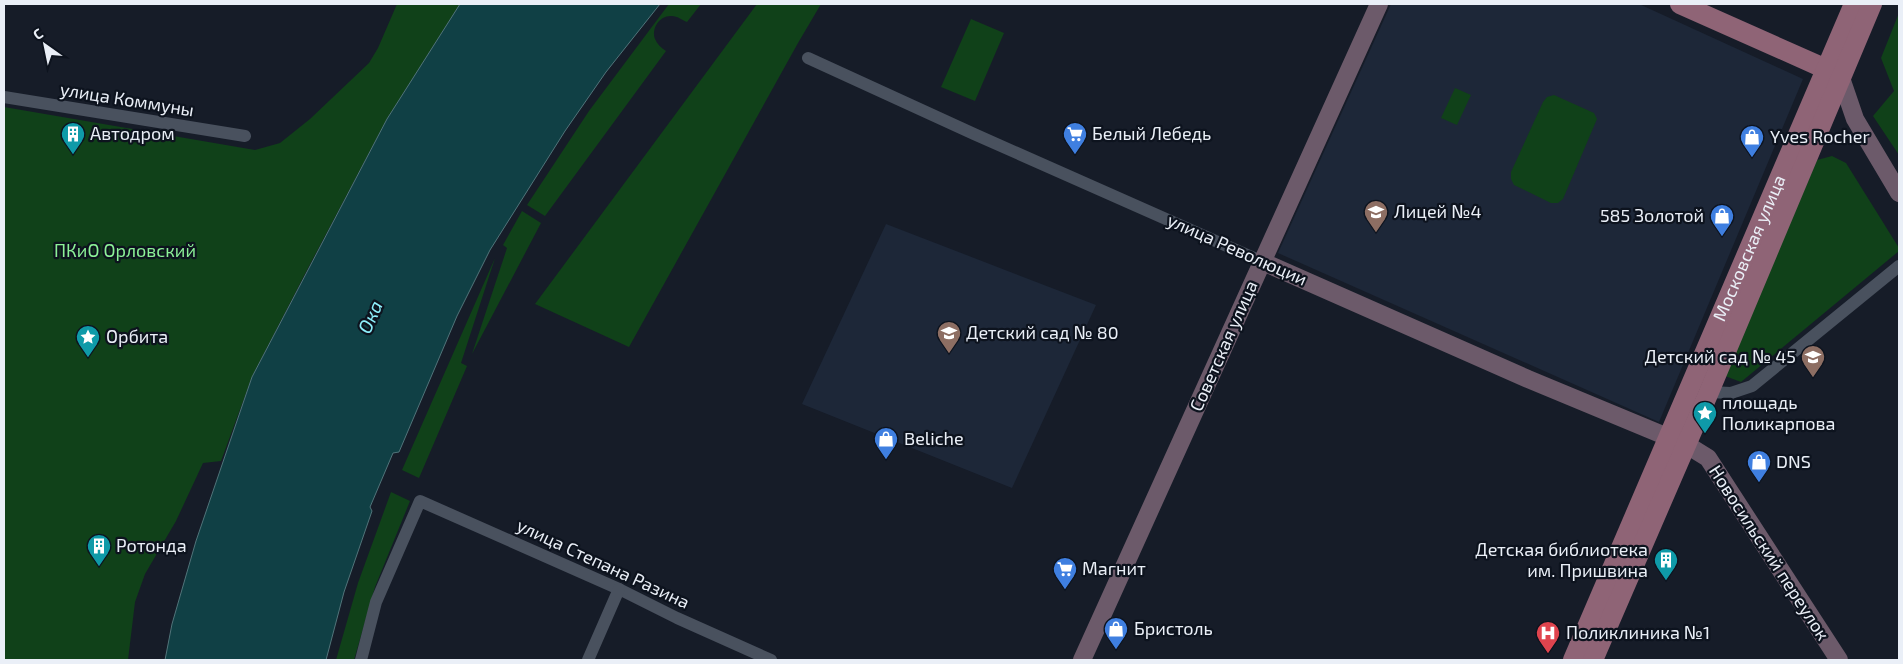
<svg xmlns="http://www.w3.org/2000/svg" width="1903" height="664" viewBox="0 0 1903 664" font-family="'Exo 2',sans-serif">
<rect width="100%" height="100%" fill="#161c28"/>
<!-- built -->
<g fill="#1d2738">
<polygon points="1391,4 1639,4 1803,79 1659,422 1278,253"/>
<polygon points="886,224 1096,305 1012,488 802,404"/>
</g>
<!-- green -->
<g fill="#104119">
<polygon points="397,4 460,4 387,119 308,268 252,377 221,461 203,463 176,521 145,574 135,602 128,660 4,660 4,107 255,150 280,143 310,119 369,63 378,48"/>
<path d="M669,4H701L687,22C682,20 677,16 672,16C660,15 651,28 655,39C657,44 661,48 666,51L545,216L527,205L589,111Z"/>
<polygon points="757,4 821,4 798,43 629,347 535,304"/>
<polygon points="1899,13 1899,155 1873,116 1894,91 1881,58"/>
<polygon points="971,19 1004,33 975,101 941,87"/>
<polygon points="1455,88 1471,95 1457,125 1441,118"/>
<polygon points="1554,95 1594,113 1597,119 1563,199 1558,203 1551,203 1514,185 1511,179 1511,172 1543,102 1547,97"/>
<polygon points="1832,156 1846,163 1899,248 1899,251 1741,382 1725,376 1817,160"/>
<polygon points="522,211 541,223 472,354 507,248 503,245"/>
<polygon points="495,258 461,363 467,366 419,478 402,470"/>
<polygon points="391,492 410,501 375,587 354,660 336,660 358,583"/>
</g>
<!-- water -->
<polygon fill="#104045" stroke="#51747a" points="460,4 660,4 606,72 565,131 490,250 457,316 399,452 393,453 370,507 372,511 344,592 326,660 165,660 172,624 196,541 252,377 387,119"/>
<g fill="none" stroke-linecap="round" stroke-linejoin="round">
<!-- street -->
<g stroke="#49515e" stroke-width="12">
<polyline points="808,58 974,134 1263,262"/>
<polyline points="4,97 245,136"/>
<polyline points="1709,392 1731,393 1752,386 1899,266"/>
<polyline points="361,660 376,602 420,501 619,589 677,618 771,660"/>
<polyline points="588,660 619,589"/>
</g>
<!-- secondary -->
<g stroke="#6c5a6a" stroke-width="18">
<polyline points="1841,78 1855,119 1899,193"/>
<polyline points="1263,262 1528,379 1687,445 1708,458 1839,660"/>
<polyline points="1082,660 1379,4"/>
</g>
<!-- primary -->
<g stroke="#8f6476" stroke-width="20">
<polyline points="1680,4 1826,69 1837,76"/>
<path id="s1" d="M1573,660L1854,4"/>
<polyline points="1593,660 1709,392 1872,4"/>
</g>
</g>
<!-- icons -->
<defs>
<g id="building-pin" transform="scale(1.25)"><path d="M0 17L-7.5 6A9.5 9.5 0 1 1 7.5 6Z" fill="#0f9aa8" stroke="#0d131e"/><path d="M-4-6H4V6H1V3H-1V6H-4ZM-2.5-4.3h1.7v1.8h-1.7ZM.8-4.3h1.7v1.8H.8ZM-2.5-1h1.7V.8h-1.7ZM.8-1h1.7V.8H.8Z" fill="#fff"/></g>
<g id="supermarket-pin" transform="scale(1.25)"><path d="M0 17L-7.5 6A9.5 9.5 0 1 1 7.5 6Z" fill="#3f7fe0" stroke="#0d131e"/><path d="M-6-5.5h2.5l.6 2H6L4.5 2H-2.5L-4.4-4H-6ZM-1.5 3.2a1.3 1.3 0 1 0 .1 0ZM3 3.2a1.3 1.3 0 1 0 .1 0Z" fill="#fff"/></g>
<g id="shop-pin" transform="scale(1.25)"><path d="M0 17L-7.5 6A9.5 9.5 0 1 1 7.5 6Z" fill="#3f7fe0" stroke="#0d131e"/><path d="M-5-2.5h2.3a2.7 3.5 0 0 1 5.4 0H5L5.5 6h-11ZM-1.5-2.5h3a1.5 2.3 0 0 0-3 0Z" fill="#fff"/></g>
<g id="school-pin" transform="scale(1.25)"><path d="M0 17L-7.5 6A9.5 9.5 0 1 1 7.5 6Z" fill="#8d6e63" stroke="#0d131e"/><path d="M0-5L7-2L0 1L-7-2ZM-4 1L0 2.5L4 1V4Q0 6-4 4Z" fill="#fff"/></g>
<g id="sight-pin" transform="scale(1.25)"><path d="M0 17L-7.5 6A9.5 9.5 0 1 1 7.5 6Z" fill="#0f9aa8" stroke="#0d131e"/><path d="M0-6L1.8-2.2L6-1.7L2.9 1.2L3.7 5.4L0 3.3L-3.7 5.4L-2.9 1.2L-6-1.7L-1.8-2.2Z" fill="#fff"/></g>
<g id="hospital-pin" transform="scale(1.25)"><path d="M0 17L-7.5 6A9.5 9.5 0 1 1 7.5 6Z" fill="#e0444e" stroke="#0d131e"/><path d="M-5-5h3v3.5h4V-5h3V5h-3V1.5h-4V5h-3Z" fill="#fff"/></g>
</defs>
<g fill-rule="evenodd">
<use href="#building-pin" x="73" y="134"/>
<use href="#supermarket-pin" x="1075" y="134"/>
<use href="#shop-pin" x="1752" y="137"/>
<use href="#school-pin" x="1376" y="212"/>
<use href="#shop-pin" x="1722" y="216"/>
<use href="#school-pin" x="949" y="333"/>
<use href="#sight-pin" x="88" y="337"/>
<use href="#school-pin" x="1813" y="357"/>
<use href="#sight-pin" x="1705" y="413"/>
<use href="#shop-pin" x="886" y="439"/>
<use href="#shop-pin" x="1759" y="462"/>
<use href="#building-pin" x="99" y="546"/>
<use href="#building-pin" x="1666" y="560"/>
<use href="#supermarket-pin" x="1065" y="569"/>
<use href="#shop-pin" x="1116" y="629"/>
<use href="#hospital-pin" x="1548" y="633"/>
</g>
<g text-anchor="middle" stroke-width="4.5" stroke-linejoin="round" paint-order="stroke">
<!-- street labels -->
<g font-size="18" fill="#eaeff7" stroke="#0d131e">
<text transform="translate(127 100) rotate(9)" y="6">улица Коммуны</text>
<text dy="6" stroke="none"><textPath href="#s1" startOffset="448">Московская улица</textPath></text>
<text transform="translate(1237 250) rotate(24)" y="6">улица Революции</text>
<text transform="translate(1224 346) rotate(-66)" y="6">Советская улица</text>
<text transform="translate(1769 553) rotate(57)" y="6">Новосильский переулок</text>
<text transform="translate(603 564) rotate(25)" y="6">улица Степана Разина</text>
</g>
<!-- poi labels -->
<g font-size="18" fill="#eaeff7" stroke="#0d131e" text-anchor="start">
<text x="90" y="140">Автодром</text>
<text x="1092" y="140">Белый Лебедь</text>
<text x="1770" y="143">Yves Rocher</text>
<text x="1394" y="218">Лицей №4</text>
<text x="1704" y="222" text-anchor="end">585 Золотой</text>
<text x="966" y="339">Детский сад № 80</text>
<text x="106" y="343">Орбита</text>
<text x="1796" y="363" text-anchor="end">Детский сад № 45</text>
<text x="1722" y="409">площадь<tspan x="1722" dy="21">Поликарпова</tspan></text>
<text x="904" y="445">Beliche</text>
<text x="1776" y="468">DNS</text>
<text x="116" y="552">Ротонда</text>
<text x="1648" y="556" text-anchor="end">Детская библиотека<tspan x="1648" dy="21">им. Пришвина</tspan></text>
<text x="1082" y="575">Магнит</text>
<text x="1134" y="635">Бристоль</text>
<text x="1566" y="639">Поликлиника №1</text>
</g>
<!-- park labels -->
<g font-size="18" fill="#8cf197" stroke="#0d131e">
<text x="125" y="257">ПКиО Орловский</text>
</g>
<!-- water labels -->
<g font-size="19" font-style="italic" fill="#8deffb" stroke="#0d131e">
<text transform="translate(370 317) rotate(-66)" y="7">Ока</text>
</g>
</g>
<!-- border -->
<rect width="1903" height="664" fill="none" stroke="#eaeff7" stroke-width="10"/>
<!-- north arrow -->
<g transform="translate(45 45) rotate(327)" stroke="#0d131e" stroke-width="4" paint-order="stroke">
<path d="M0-4L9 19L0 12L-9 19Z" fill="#eaeff7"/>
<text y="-8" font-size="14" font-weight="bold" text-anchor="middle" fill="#eaeff7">С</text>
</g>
</svg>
